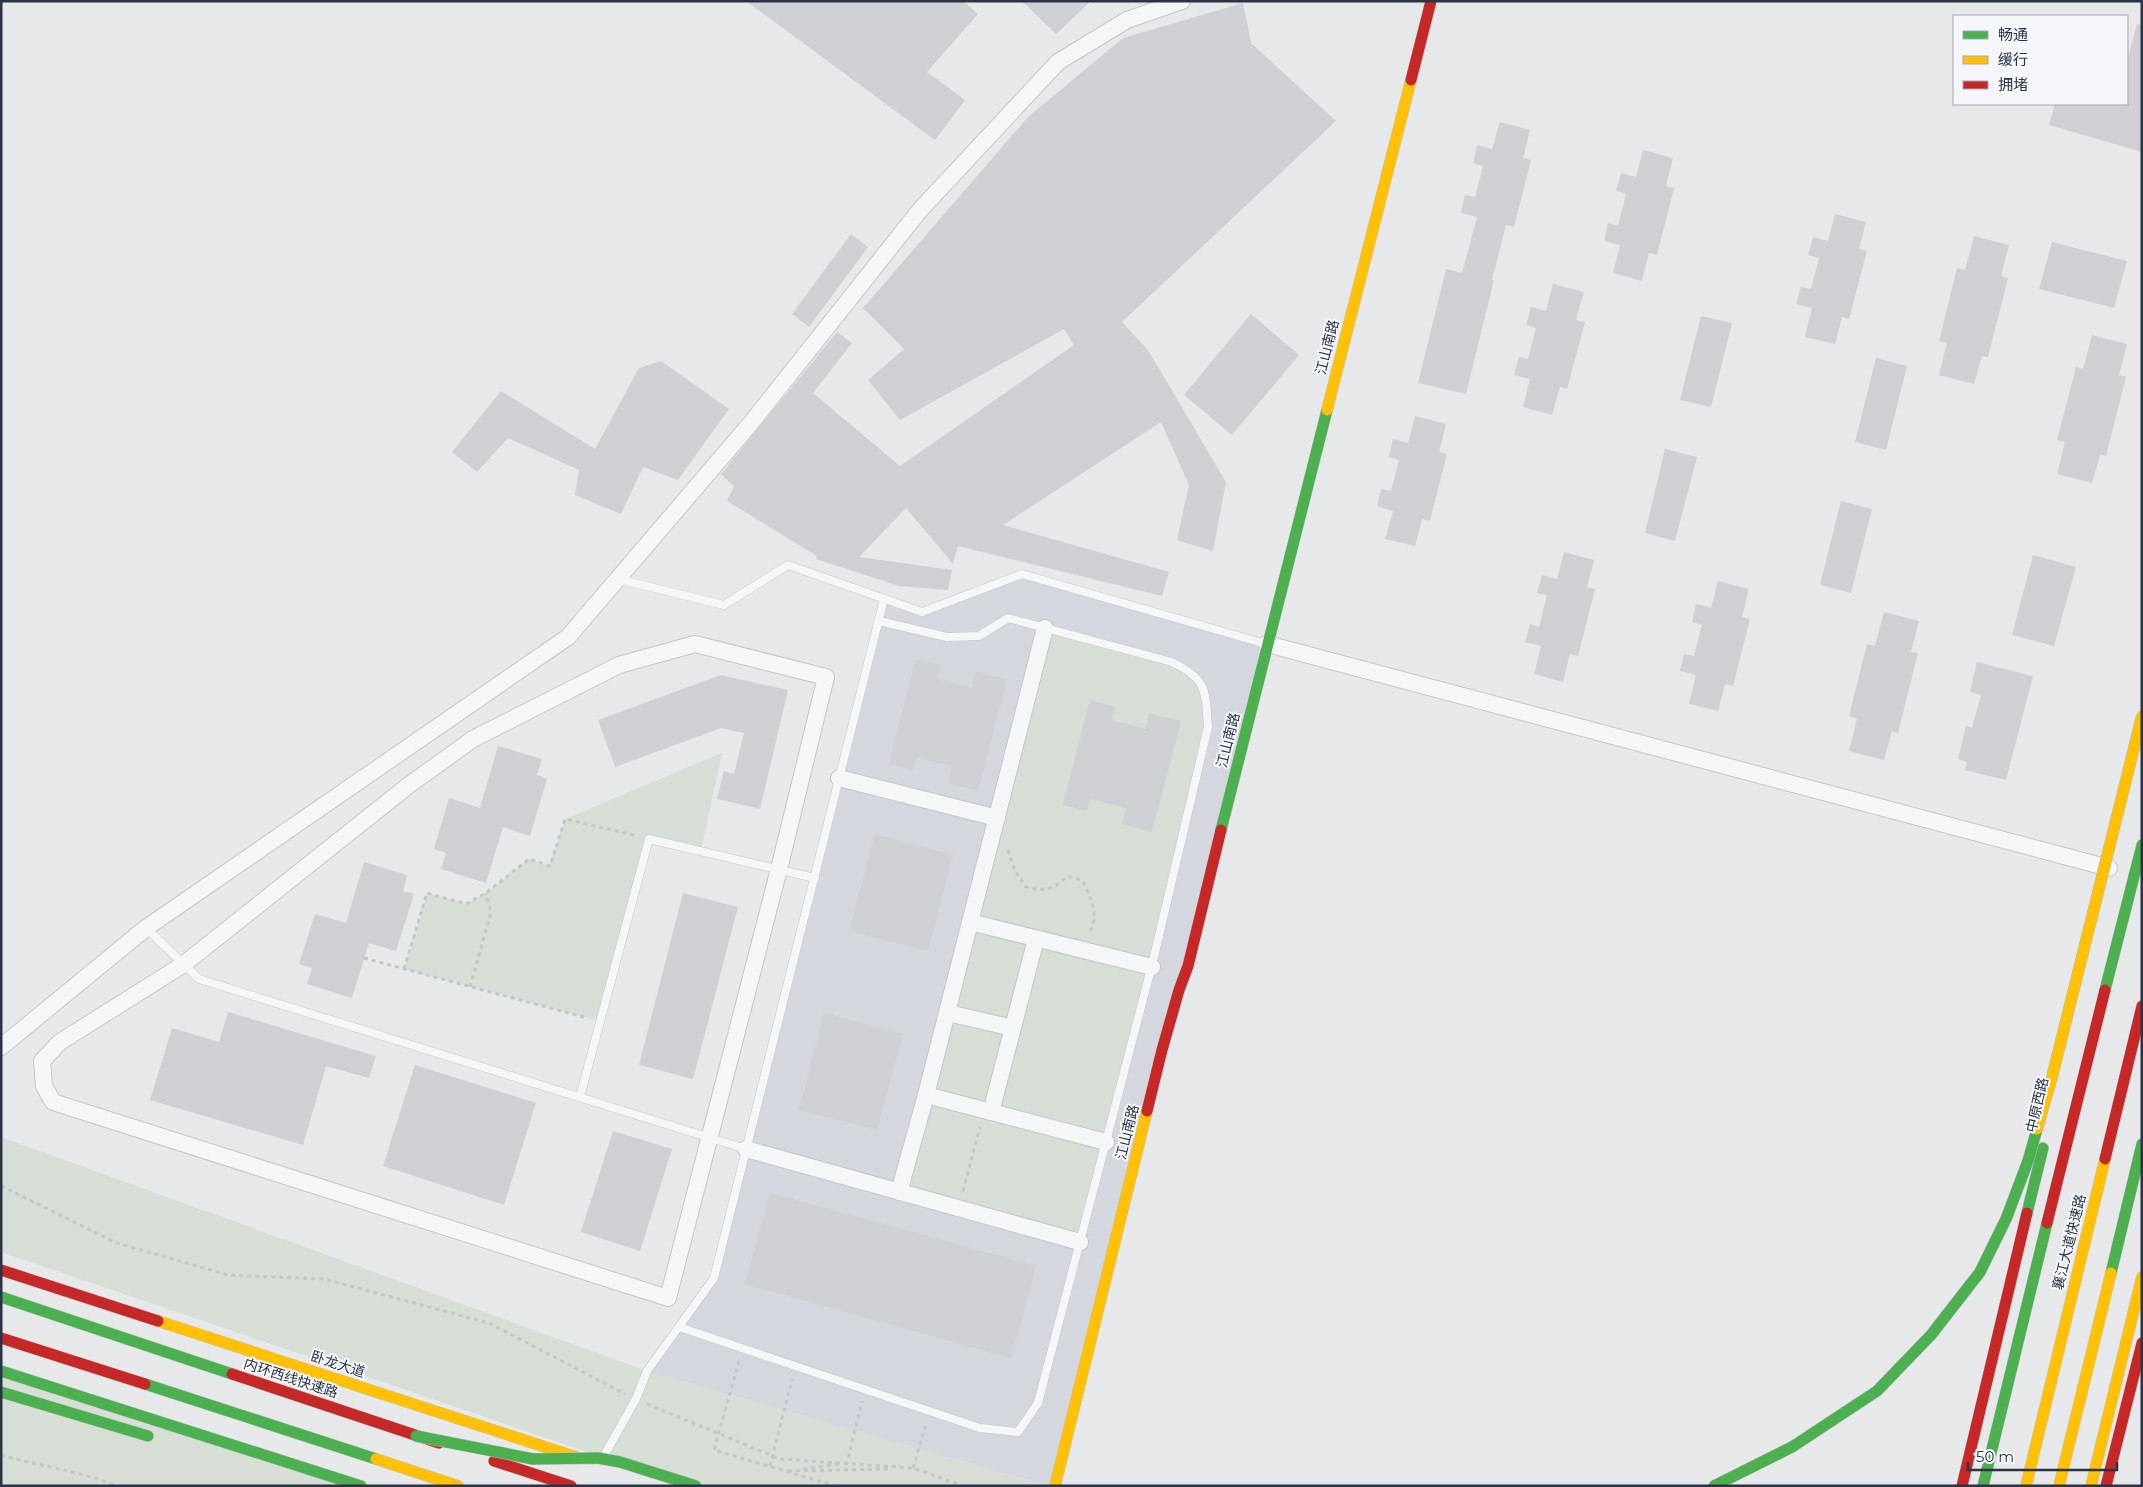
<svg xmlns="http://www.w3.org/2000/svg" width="2143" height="1487" viewBox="0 0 2143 1487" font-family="Montserrat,'Noto Sans SC',sans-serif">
<rect width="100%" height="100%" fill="#e6e8ea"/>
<!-- built -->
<polygon fill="#d4d7dd" points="1022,574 1267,644 1049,1486 647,1371 714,1278 884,599 922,612"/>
<!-- green -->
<g fill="#d6ded6">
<path d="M1045,628L1172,662C1208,680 1205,690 1208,727L1080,1242L899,1192Z"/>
<polygon points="722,753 701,851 649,839 600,1021 404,969 427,893 467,904 486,893 529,859 549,866 565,819"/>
<polygon points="1,1137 647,1371 1049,1486 687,1486 1,1252"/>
<polygon points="1,1371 361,1486 1,1486"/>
</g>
<!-- building -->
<g fill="#ced0d3">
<polygon points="746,1 963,1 978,14 927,72 965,100 935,140"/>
<polygon points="1022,1 1091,1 1056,34"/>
<polygon points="1243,3 1251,43 1336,121 1122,322 1148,350 1226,482 1213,551 1177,540 1189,485 1161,422 1003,525 1169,572 1162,596 958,546 953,564 906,508 859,557 952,570 948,590 899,586 816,559 817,556 727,501 734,486 721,474 837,332 852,343 813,393 900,466 1074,345 1064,329 900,420 868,380 904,349 863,308 1028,117 1123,38"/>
<polygon points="2137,24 2142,25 2142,152 2049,125 2055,104 2127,104 2127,61"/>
<polygon points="1500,122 1530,130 1523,158 1531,160 1514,227 1506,225 1492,280 1494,280 1466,394 1418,383 1446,269 1462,273 1477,217 1461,213 1465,195 1475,197 1483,166 1473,163 1477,145 1492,149"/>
<polygon points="1643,150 1673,158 1666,186 1674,188 1657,255 1649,253 1642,281 1613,273 1620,245 1604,241 1608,223 1618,226 1626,194 1616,191 1621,173 1636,177"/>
<polygon points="1835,214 1866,222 1859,249 1867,251 1849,319 1842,317 1835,344 1805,337 1812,308 1796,304 1801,287 1811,289 1819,258 1808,255 1813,237 1828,241"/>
<polygon points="851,234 868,247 809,327 792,314"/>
<polygon points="1974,236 2009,245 2001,276 2008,278 1988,357 1982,356 1974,384 1939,375 1947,343 1939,341 1957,268 1965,270"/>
<polygon points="2052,242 2127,261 2114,308 2039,289"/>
<polygon points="1553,284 1584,292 1576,320 1585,322 1567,389 1560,387 1552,415 1523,407 1530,379 1514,375 1519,357 1528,359 1536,328 1526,325 1531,307 1546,311"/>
<polygon points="1251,314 1299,355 1232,435 1184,395"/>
<polygon points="1701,316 1732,323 1711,407 1680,400"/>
<polygon points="2092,335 2127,344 2119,375 2126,377 2106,456 2100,455 2092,483 2057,474 2065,442 2057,440 2076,367 2083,369"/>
<polygon points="1876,358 1907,366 1886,450 1855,442"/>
<polygon points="661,361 729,409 678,480 643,467 621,514 575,495 579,470 508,438 477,472 452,452 501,391 595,449 639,368"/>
<polygon points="1415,416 1446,424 1439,452 1447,454 1430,521 1422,519 1415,546 1385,539 1393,511 1377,506 1381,489 1391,491 1399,460 1389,457 1393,439 1408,443"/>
<polygon points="1665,449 1697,457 1675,541 1645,533"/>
<polygon points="1841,501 1872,509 1851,593 1820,585"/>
<polygon points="1564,552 1594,560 1587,587 1595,589 1578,656 1570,654 1563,682 1534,674 1541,646 1525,642 1530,624 1539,627 1547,595 1537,593 1542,575 1557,579"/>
<polygon points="2033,555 2076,567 2054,646 2012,635"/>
<polygon points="1718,581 1749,589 1742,617 1750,619 1733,686 1725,684 1718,711 1689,704 1696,675 1680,671 1684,654 1694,656 1702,625 1692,622 1696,604 1711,608"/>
<polygon points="1884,612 1919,621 1911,652 1918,653 1898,733 1892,731 1884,760 1849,751 1857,719 1849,716 1867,644 1875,646"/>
<polygon points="916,659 941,665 937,679 972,688 976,672 1007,680 978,791 948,783 952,766 917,757 913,770 889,763"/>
<polygon points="1977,662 2033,676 2006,780 1965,770 1967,762 1958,759 1966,726 1972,728 1981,695 1970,692"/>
<polygon points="721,675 788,690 760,809 717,799 724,771 734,774 744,733 721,728 615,767 598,720"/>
<polygon points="1090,700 1115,707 1111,720 1146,729 1149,713 1181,721 1152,832 1122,824 1126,808 1090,799 1087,811 1063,805"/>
<polygon points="498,746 542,759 537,775 547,779 530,836 503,827 486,883 441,869 446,853 434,849 449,798 480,808"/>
<polygon points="875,834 953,855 928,951 849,931"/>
<polygon points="364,862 407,875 403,891 414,894 396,951 369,943 352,998 307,984 312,968 299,964 315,914 346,923"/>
<polygon points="683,893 738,907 693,1079 639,1065"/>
<polygon points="228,1012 376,1056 369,1078 326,1066 303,1145 150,1100 172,1028 219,1042"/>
<polygon points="824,1013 903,1034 877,1130 799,1110"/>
<polygon points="415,1065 536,1103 504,1205 383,1166"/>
<polygon points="613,1131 672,1149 640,1251 581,1232"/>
<polygon points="770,1193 1036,1266 1011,1358 745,1284"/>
</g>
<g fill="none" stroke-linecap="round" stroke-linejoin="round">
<!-- lane casing -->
<g stroke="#c4c6c8" stroke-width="9">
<g id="lane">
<polyline points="618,579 724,605 788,565 922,612 1022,574 1266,644"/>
<polyline points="146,928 199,979 746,1149"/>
<polyline points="580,1097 649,839 815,878"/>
<path d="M679,1327L980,1428L1018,1432L1038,1403L1154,957L1208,727C1205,690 1208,680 1172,662L1008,618L979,636L947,637L879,621"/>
<polyline points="605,1454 636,1399 647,1371 714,1278 884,599"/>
</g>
</g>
<!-- street casing -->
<g stroke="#c4c6c8" stroke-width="18">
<g id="street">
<polygon points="695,644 826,677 779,869 668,1298 53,1102 44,1086 42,1061 60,1042 184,964 409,785 473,739 619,665"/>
<polyline points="1267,644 2109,868"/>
<polyline points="839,778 997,818"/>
<polyline points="970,922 1152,967"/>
<polyline points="948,1013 1013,1028"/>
<polyline points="1,1047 146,928 568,637 751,423 920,210 1058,62 1127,20 1182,1"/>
<polyline points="926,1095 1106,1142"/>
<polyline points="991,1112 1036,939"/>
<polyline points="746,1149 1080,1242"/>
<polyline points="899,1192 926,1095 1045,628"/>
</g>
</g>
<!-- fast casing -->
<g stroke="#c4c6c8" stroke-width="12">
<g id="fast">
<polyline points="1221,830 1327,410"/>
<polyline points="2105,990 2142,845"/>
<polyline points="2027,1213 2043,1148"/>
<polyline points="2111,1273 2142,1144"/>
<polyline points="1,1297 232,1374"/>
<polyline points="1,1371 361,1486"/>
<polyline points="145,1384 376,1459"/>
<polyline points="1,1392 148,1436"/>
<polyline points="1983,1486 2047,1223"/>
</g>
</g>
<!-- slow casing -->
<g stroke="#c4c6c8" stroke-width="12">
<g id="slow">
<polyline points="1327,410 1411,80"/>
<polyline points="158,1321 576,1457"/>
<polyline points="376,1459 458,1486"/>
<polyline points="1055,1486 1147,1111"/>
<polyline points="2026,1486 2105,1159"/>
<polyline points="2059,1486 2111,1273"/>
<polyline points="2091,1486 2142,1277"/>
</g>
</g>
<!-- jam casing -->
<g stroke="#c4c6c8" stroke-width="12">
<g id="jam">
<polyline points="1411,80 1431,1"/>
<polyline points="1147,1111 1162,1050 1179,990 1188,966 1221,830"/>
<polyline points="2105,1159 2142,1006"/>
<polyline points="2047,1223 2105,990"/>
<polyline points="1,1270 158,1321"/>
<polyline points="1,1338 145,1384"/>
<polyline points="232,1374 439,1443"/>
<polyline points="494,1461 571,1486"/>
<polyline points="1962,1486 2027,1213"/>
<polyline points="2106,1486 2142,1343"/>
</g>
</g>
<!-- path -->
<g stroke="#c5c6ca" stroke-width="3" stroke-dasharray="4 4" stroke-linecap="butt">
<path d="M1008,850L1015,871L1026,887C1047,892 1052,889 1068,876L1083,881C1091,900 1100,913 1089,934"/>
<polyline points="364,958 587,1018"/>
<polyline points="404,969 427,893 466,904 486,893 529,859 550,866 565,819 638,836"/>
<polyline points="470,987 491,912 486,893"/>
<polyline points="1,1186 117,1243 228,1275 324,1279 489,1323 625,1394"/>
<polyline points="963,1191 980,1127"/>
<polyline points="739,1361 714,1450 836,1486"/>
<polyline points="647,1404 780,1459 913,1468 963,1486"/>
<path d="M1,1455C40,1466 79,1471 117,1486"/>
<polyline points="845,1464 847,1463 862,1401"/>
<polyline points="770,1466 792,1379"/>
<polyline points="913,1468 926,1424"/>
<polyline points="803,1469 839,1464"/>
<polyline points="788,1471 892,1469"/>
</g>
<!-- lane -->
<use href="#lane" stroke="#f5f6f7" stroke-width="8"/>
<!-- street -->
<use href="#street" stroke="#f5f6f7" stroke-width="16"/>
<!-- fast -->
<use href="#fast" stroke="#4caf50" stroke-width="11"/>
<!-- slow -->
<use href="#slow" stroke="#ffc107" stroke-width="11"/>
<!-- jam -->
<use href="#jam" stroke="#c62828" stroke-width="11"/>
<!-- fast-bridge casing -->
<g stroke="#b8bbbf" stroke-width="12" stroke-linecap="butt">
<g id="fast-bridge">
<polyline points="416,1436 533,1459 598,1458 620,1462 696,1486"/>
<polyline points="1714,1486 1792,1447 1877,1391 1931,1335 1980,1272 2006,1219 2028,1161 2037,1129"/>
</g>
</g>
<!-- slow-bridge casing -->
<g stroke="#b8bbbf" stroke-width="12" stroke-linecap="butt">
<polyline id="slow-bridge" points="2037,1129 2052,1077 2142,716"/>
</g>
<!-- fast-bridge -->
<use href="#fast-bridge" stroke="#4caf50" stroke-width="11"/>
<!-- slow-bridge -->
<use href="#slow-bridge" stroke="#ffc107" stroke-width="11"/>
</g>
<g text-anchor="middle" stroke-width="4" stroke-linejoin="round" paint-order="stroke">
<!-- street labels -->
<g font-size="14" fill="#2b3445" stroke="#f4f6f9">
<text transform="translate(1327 347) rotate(-76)" y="5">江山南路</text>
<text transform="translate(1228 740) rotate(-76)" y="5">江山南路</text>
<text transform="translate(2037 1105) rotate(-77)" y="5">中原西路</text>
<text transform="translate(1127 1132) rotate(-76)" y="5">江山南路</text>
<text transform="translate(2069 1242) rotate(-76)" y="5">襄江大道快速路</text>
<text transform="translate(338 1364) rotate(18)" y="5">卧龙大道</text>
<text transform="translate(291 1378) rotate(18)" y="5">内环西线快速路</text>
</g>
</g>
<!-- border -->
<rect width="2143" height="1487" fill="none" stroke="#2b3445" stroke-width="5"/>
<!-- legend -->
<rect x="1953" y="15" width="175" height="90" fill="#f4f6f9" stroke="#a4a8b1"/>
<rect x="1963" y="31" width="25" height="8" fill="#4caf50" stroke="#a4a8b1"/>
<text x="1998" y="40" font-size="15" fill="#2b3445">畅通</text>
<rect x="1963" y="56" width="25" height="8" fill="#ffc107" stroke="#a4a8b1"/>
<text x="1998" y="65" font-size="15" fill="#2b3445">缓行</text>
<rect x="1963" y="81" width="25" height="8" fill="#c62828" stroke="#a4a8b1"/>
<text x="1998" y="90" font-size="15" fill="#2b3445">拥堵</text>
<!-- scale -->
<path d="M1968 1462v8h149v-8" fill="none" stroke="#2b3445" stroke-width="2.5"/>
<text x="1976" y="1462" font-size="15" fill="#2b3445" stroke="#f4f6f9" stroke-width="4" paint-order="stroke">50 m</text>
</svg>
